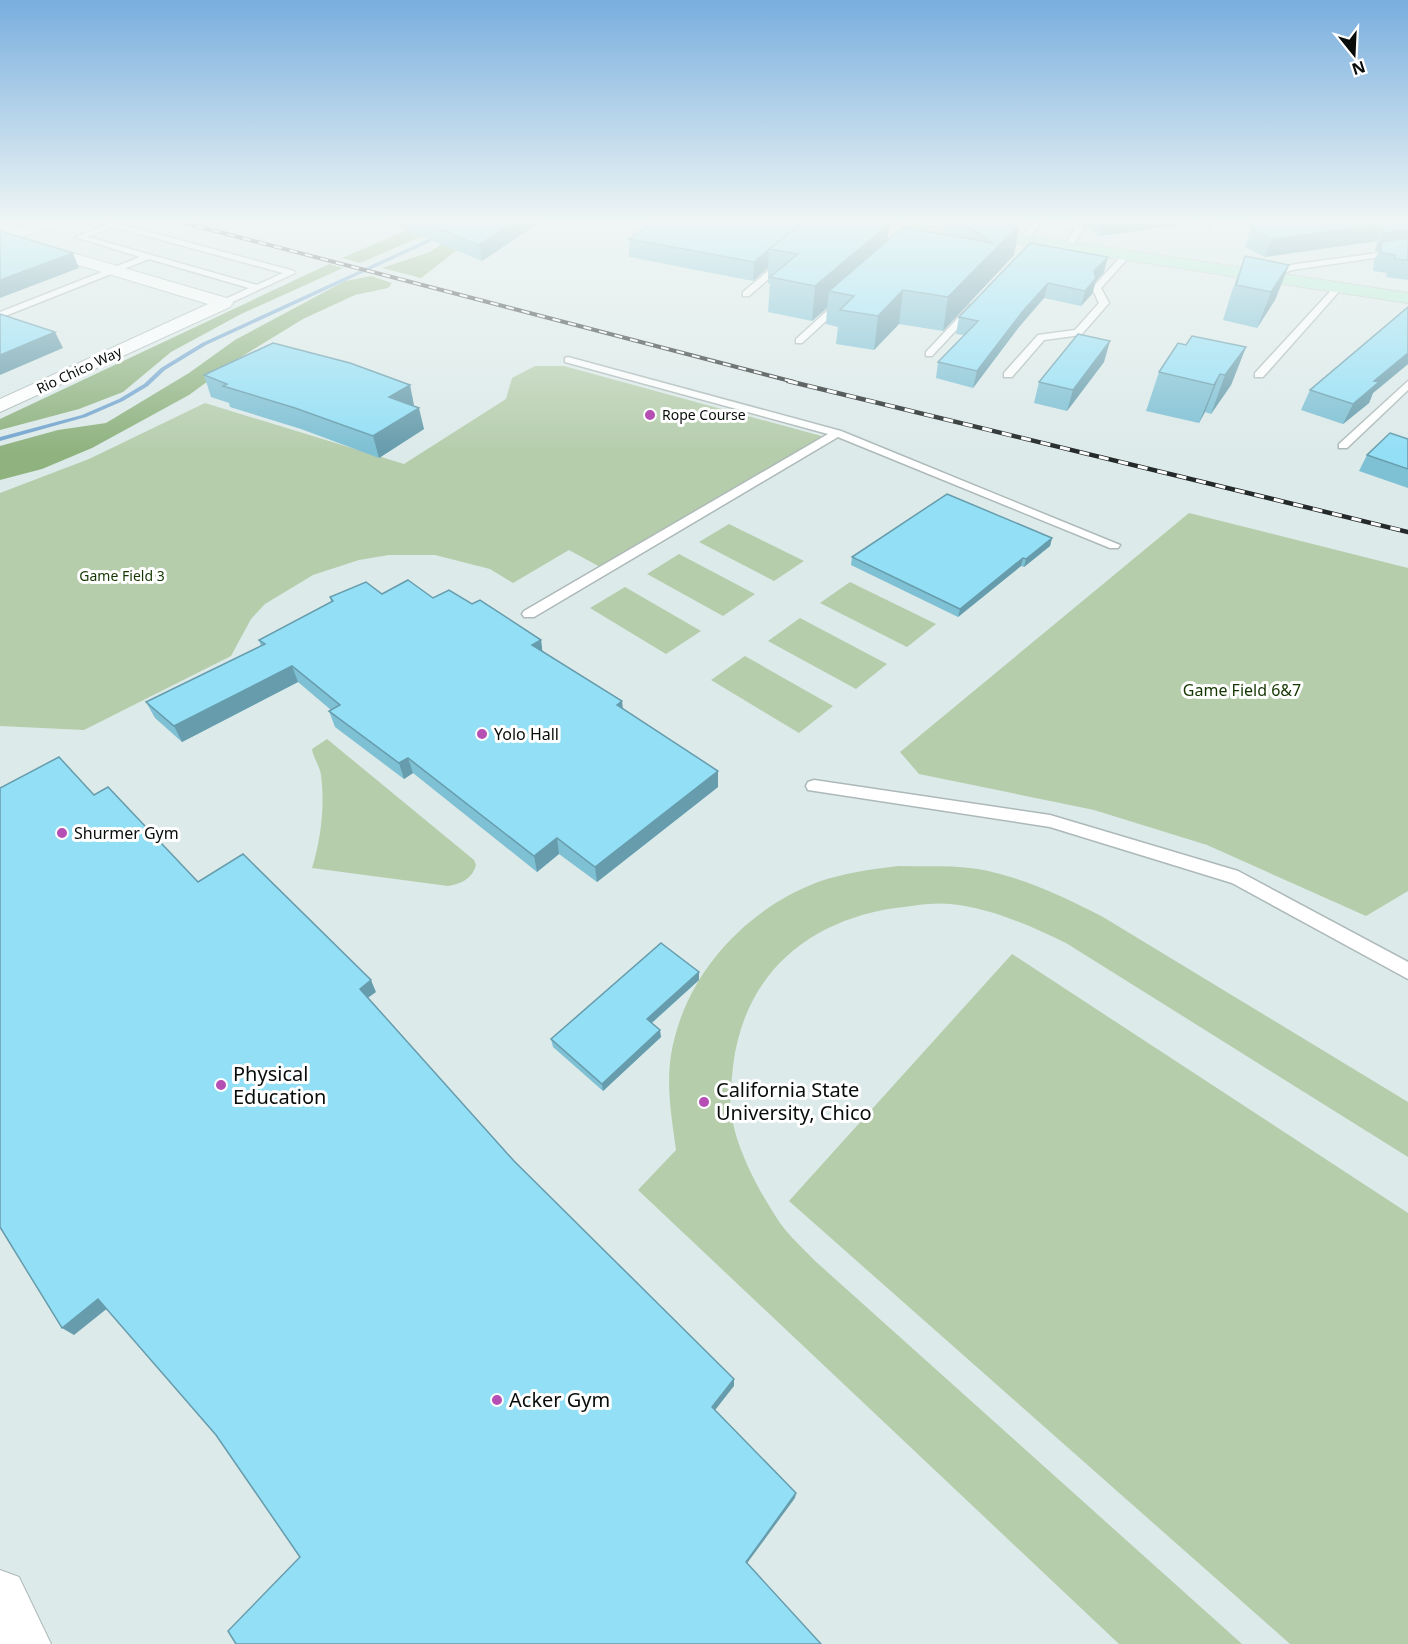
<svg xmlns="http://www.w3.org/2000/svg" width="1408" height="1644" viewBox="0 0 1408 1644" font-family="'Noto Sans',sans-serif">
<rect width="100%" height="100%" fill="#dceae9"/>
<!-- green -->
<g fill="#b6cdac">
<polygon points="535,366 564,366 825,437 600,567 569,550 513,583 490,569 435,555 389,555 359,560 313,575 265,604 251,619 231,656 84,730 0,726 0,493 89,459 205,403 404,464 506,399 512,378"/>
<polygon points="1189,513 1408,568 1408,891 1366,916 1207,845 1094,810 919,774 900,752"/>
<polygon points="729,524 804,561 774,581 699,542"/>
<polygon points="679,554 755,594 723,616 647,574"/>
<polygon points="850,582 936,624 907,647 820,603"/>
<polygon points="625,587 701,631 666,654 590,608"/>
<polygon points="800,618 887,664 856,689 768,641"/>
<polygon points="745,656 833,706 799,733 711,680"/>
<path d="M327,739L474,860L476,865C473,878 461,884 448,886L312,868C321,839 325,806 321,775C320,766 313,758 312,749Z"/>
<path d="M899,866C924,867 952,865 978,869C1022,877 1063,896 1103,917L1408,1102V1157L1066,943C1028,925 991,908 950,904C932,902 912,906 895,908C807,921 744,975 733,1066C732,1080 729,1097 731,1111C735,1148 760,1193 780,1223C790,1237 803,1248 814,1260L1242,1644H1119L638,1190L676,1150C672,1119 666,1088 671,1055C684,976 744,910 818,882C844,873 872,869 899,866Z"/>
<polygon points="1012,954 1408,1213 1408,1644 1290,1644 789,1201"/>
</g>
<!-- forest -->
<g fill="#8fb27f">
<polygon points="473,222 479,233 421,278 382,268 430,252"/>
<polygon points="421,224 439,229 360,263 342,258"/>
<polygon points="329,264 343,268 241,314 171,352 123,392 79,409 0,430 0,419"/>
<polygon points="371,276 392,283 388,288 355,295 303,319 241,357 189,395 92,448 42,469 0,480 0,446 58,430 106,423 189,373 235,340 345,281"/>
</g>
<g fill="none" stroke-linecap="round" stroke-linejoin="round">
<!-- stream -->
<polygon fill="#74a5cf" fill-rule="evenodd" points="458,222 464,222 454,231 206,345 165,370 148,386 123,401 86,417 0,441 0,437 82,415 119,399 144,384 161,368 202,343 450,229"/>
<!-- lane casing -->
<g stroke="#adb9b8" stroke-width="3">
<g id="lane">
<path d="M113,222L294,271L295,273L224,306L219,303L221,301L249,288L149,259L0,318V312L140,257L76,237ZM114,227L283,273L257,285L88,237Z"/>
<polygon points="1033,222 1041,222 1027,241 1021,241 1020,239"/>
<polygon points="1041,222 1061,222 1084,227 1071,248 1068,248 1064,246 1075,229"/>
<polygon points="1408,249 1408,253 1292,270 1269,279 1265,276 1290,265"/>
<polygon points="1124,253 1131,255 1101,288 1109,303 1081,335 1044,340 1012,377 1004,377 1004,373 1038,335 1075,330 1099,303 1092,288"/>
<polygon points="780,261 787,263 749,296 743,296 743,292"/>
<polygon points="1336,285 1343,287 1263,377 1255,377 1255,373"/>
<polygon points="840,299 848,301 802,343 796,343 796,339"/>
<polygon points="970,305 978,307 932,356 926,356 926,352"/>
<polygon points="568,357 841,431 1120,545 1118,548 1110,548 838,437 534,617 524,617 522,614 524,611 828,434 565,362 565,358"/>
<polygon points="1408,381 1408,390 1347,448 1339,448 1339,444"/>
<polygon points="814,780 1050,815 1238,871 1408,962 1408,979 1232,883 1050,827 808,790 806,786 808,782"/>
</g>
</g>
<!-- street casing -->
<g stroke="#adb9b8" stroke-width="2">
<g id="street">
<polygon points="38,222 60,222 57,225 0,245 0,235"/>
<polygon points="35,242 230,299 233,303 230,307 0,412 0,399 208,304 29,250 27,247 29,244"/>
<polygon points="0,1570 19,1577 51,1644 0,1644"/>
</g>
</g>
<!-- primary casing -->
<g stroke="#c4c5c5" stroke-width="2">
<polygon id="primary" points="902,222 941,222 1408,293 1408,303 910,227"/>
</g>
<!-- lane -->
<use href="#lane" fill="#fff" fill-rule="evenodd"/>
<!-- street -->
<use href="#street" fill="#fff" fill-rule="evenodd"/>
<!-- primary -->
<use href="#primary" fill="#b5eed4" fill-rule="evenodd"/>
<!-- rail-far1 casing -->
<g stroke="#242a29" stroke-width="4">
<polyline id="rail-far1" points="181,222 794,382"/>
</g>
<!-- rail casing -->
<g stroke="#242a29" stroke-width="4.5">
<polyline id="rail" points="788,381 1408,532"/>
</g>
<!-- rail-far1 -->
<use href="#rail-far1" stroke="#fff" stroke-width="2" stroke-dasharray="8" stroke-linecap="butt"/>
<!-- rail -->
<use href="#rail" stroke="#fff" stroke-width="3" stroke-dasharray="10" stroke-linecap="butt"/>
</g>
<!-- wall -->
<g fill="#7ec0d4">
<polygon points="386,222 540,222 482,261"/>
<polygon points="945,222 1007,222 1014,255 943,331 899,324 874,350 836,344 838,327 826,324 827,308 812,321 768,312 770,284 768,283 768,268 753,281 629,257 629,239 890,223 887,241 943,234"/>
<polygon points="1077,222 1216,222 1210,228 1200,222 1100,236"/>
<polygon points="1253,222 1408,222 1408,280 1386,277 1387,273 1373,271 1374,260 1379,251 1375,251 1377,241 1265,257 1245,247"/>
<polygon points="1030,243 1104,272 1096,281 1092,294 1081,306 1044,298 1019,327 973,388 936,378 938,362 964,335 956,334 959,317"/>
<polygon points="1245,256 1289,265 1275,300 1257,328 1223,320 1232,291"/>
<polygon points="1408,307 1408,364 1373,393 1369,403 1343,424 1301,410 1310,390"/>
<polygon points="1186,345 1246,347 1231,385 1211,414 1205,412 1199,423 1146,411 1159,372"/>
<polygon points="1104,362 1067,411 1034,403 1039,382"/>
<polygon points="204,375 410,385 414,406 424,429 379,458 301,429 230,407 229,403 211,397"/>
<polygon points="1408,439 1408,488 1359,471 1367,455"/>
<polygon points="1052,538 1050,546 1024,567 1021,566 958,617 851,565 852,557"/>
<polygon points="382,594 433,598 472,604 541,640 542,652 623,709 718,771 718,787 597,882 559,854 537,872 413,773 404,779 335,727 329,711 331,710 298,682 182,742 155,718 146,702 261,646 259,640 331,602 330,597"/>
<polygon points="699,980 652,1023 661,1037 603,1091 553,1047 551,1039"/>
</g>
<!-- shaded-wall -->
<g fill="#679cac">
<polygon points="515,222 540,222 482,261 479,245"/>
<polygon points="1103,222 1200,222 1100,236"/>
<polygon points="890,223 885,256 829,291 827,308 812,321 815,286"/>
<polygon points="1020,224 1014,255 943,331 948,297"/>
<polygon points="1384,224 1377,241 1265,257 1272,239"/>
<polygon points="1408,230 1408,247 1382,242 1379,251 1375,251 1383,233"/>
<polygon points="769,249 768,268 753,281 754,262"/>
<polygon points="73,253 79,268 0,298 0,280"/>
<polygon points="1108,257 1104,272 1096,281 1092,294 1081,306 1085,291 1094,271"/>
<polygon points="1289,265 1275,300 1257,328 1271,292"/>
<polygon points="1048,283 1044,298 1019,327 973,388 977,371 1023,311"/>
<polygon points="903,290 899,324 874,350 878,316"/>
<polygon points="55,332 63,348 0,375 0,355"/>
<polygon points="1110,341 1104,362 1067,411 1073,390"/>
<polygon points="1246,347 1231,385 1211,414 1225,375"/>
<polygon points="1408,353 1408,364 1373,393 1369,403 1343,424 1353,404 1374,381"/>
<polygon points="1220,374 1205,412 1199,423 1214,385"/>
<polygon points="410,385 414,406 389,397"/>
<polygon points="419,408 424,429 379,458 373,436"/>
<polygon points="1052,538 1050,546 1024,567 1026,559"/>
<polygon points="1023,558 1021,566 958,617 960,609"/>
<polygon points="541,640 543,656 532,645"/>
<polygon points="292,666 298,682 182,742 174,726"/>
<polygon points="622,701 624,717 617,705"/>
<polygon points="408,758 413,773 404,779 399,763"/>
<polygon points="718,771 718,787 597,882 595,867"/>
<polygon points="557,838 559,854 537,872 534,856"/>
<polygon points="699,972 699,980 648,1026 647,1019"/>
<polygon points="371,980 376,992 365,1000 360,989"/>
<polygon points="660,1030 661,1037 603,1091 602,1084"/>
<polygon points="98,1299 109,1307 74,1335 62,1328"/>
<polygon points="734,1379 734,1386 712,1414 712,1407"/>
<polygon points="796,1493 795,1498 745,1566 746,1562"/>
</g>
<!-- building -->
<g fill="#93dff6" stroke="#679cac" stroke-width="1.5">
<polygon points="421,222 515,222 479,245"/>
<polygon points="653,222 803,222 754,262 629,239"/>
<polygon points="803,222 885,222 890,223 815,286 770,277 798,254 769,249"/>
<polygon points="962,222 1007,222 1020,224 948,297 903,290 878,316 840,310 854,296 829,291 903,227 993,243"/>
<polygon points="1254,222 1408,222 1408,230 1383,233 1384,224 1272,239 1252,229"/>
<polygon points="0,231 73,253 0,280"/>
<polygon points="1408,238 1408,260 1395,259 1395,255 1381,253 1382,242"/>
<polygon points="1030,243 1108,257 1094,271 1096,278 1085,291 1048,283 1023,311 977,371 938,362 978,321 959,317"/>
<polygon points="1245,256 1289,265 1271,292 1236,285"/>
<polygon points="1408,307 1408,353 1374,381 1379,382 1353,404 1310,390"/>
<polygon points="0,314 55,332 0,355"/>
<polygon points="1078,334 1110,341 1073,390 1039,382"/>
<polygon points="1192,336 1246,347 1225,375 1220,374 1214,385 1159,372 1178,343 1186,345"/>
<polygon points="273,343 350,363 410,385 389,397 419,408 373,436 295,408 223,386 227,384 204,375"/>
<polygon points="1390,433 1408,439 1408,469 1367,455"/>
<polygon points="947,494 1052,538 1026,559 1023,558 960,609 852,557"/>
<polygon points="408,580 433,598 449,590 472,604 480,600 541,640 532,645 622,701 617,705 718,771 595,867 557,838 534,856 408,758 399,763 329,711 340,705 292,666 174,726 146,702 265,644 259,640 333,601 330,597 366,582 382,594"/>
<polygon points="59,757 94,795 108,787 198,882 243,854 371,980 360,989 514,1161 734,1379 712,1407 796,1493 746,1562 821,1644 236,1644 228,1631 300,1557 216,1435 98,1299 62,1328 0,1227 0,788"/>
<polygon points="661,943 699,972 647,1019 660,1030 602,1084 551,1039"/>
</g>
<!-- sky -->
<linearGradient id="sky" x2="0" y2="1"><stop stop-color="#79aede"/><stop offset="0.49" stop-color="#eff6f5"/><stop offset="1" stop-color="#eff6f5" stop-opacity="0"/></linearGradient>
<rect width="1408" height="452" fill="url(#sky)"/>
<!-- markers -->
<g fill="#b54fb4" stroke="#fff" stroke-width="2">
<circle cx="650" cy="415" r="6"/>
<circle cx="482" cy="734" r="6"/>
<circle cx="62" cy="833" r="6"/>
<circle cx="221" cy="1085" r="6"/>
<circle cx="704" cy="1102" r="6"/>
<circle cx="497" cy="1400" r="6"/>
</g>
<g text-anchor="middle" stroke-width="6" stroke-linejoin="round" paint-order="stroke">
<!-- far-street labels -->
<g font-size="14" fill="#080d0c" stroke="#fff">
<text transform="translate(79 370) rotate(-25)" y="5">Rio Chico Way</text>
</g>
<!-- far-poi labels -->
<g font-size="14" fill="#080d0c" stroke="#fff" text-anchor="start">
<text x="662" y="420">Rope Course</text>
</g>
<!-- far-park labels -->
<g font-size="14" fill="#143600" stroke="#fff">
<text x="122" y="581">Game Field 3</text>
</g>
<!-- park labels -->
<g font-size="16" fill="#143600" stroke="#fff">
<text x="1242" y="696">Game Field 6&amp;7</text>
</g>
<!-- poi labels -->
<g font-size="16" fill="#080d0c" stroke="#fff" text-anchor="start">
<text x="494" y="740">Yolo Hall</text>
<text x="74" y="839">Shurmer Gym</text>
</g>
<!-- near-poi labels -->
<g font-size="20" fill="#080d0c" stroke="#fff" text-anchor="start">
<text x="233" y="1081">Physical<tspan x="233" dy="23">Education</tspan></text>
<text x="716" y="1097">California State<tspan x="716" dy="23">University, Chico</tspan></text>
<text x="509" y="1407">Acker Gym</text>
</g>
</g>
<!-- north arrow -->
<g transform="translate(1354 54) rotate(162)" stroke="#ffffff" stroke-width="4.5" paint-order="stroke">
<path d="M0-4.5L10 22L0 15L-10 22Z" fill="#080d0c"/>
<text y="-9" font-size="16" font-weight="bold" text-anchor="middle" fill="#080d0c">N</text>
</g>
</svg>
